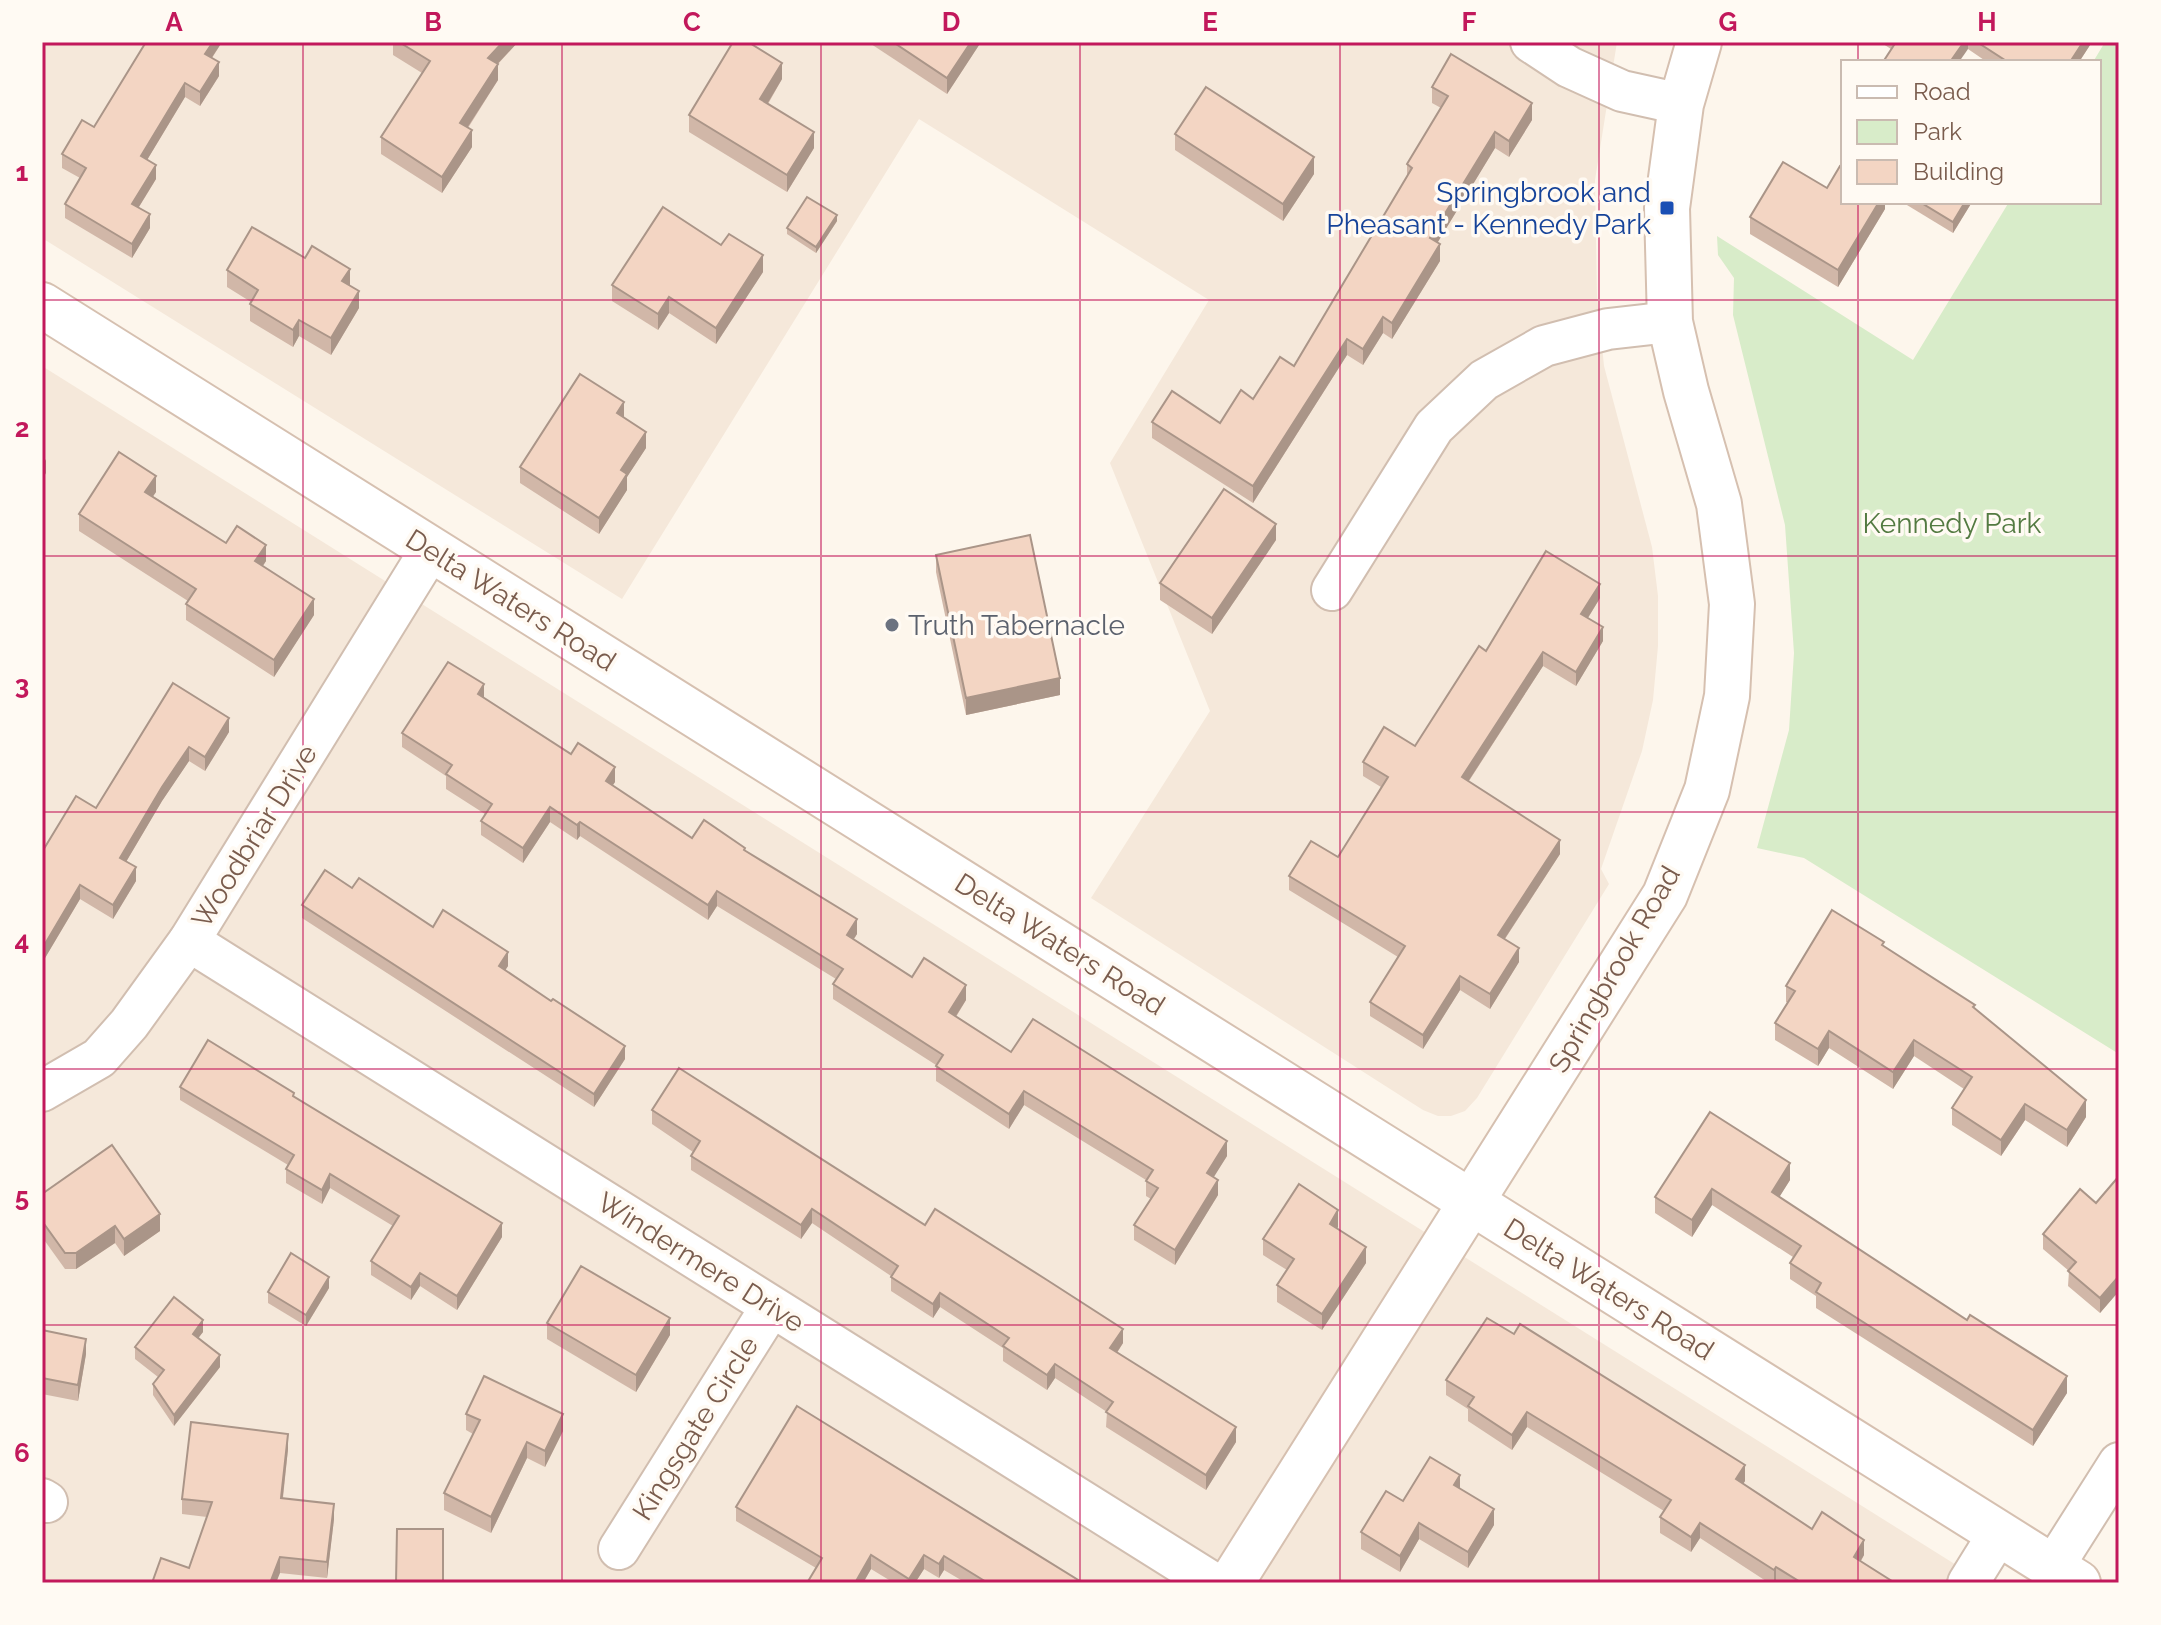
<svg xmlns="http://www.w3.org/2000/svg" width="2161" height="1625" viewBox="0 0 2161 1625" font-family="Raleway,sans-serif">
<rect width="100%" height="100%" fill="#fdf6ec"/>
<!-- residential -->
<g fill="#f5e8da">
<polygon points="42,42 1617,42 1595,180 1597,296 1604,366 1652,547 1658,596 1658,646 1653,700 1642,751 1601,869 1609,884 1477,1098 1465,1111 1451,1116 1438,1116 1423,1110 1091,898 1210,711 1110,463 1209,300 919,119 622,599 42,238"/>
<polygon points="42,366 1985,1583 42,1583"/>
</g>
<!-- green -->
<polygon fill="#d8ecc9" points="2105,42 2119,42 2119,1054 1804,858 1757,848 1789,730 1794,653 1785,525 1733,315 1734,278 1718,255 1717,236 1913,360 2009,202 2099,202 2099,62 2093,62"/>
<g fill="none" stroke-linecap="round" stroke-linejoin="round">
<!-- street casing -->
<g stroke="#d1beb0" stroke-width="44">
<g id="street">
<polyline points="1531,42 1569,67 1622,91 1681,104"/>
<polyline points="1332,590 1434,427 1484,380 1544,346 1608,329 1670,322"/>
<polyline points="189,941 1213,1583"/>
<polyline points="42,1091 99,1058 129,1024 189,941 431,549"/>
<polyline points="42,1499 47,1502"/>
<polyline points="619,1549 771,1307"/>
<polyline points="2053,1567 2119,1463"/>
<polyline points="1968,1583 1999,1533"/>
</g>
</g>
<!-- secondary casing -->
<g stroke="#d6c0b0" stroke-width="48">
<g id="secondary">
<polyline points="42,305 2078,1583"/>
<polyline points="1231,1583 1665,895 1707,790 1727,696 1732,604 1719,504 1686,391 1670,322 1667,208 1681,104 1699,42"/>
</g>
</g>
<!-- street -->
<use href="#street" stroke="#fff" stroke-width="40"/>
<!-- secondary -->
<use href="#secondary" stroke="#fff" stroke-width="44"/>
</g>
<!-- wall -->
<g fill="#d1b7a8">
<polygon points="146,42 222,42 212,58 219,76 200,106 185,97 147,160 156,179 139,207 150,228 132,258 65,218 65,204 80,178 62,168 62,154 94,127"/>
<polygon points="393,42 518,42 498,64 498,80 468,128 472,147 442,193 381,154 381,137 422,73 393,55"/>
<polygon points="868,42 981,42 947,94"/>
<polygon points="1880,42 2092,42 2079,62 1987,62 1968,49 1891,49"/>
<polygon points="782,79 768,104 814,148 787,192 689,132 689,115"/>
<polygon points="1432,87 1532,120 1509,157 1495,148 1437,243 1440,261 1392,339 1383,333 1363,365 1347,355 1253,503 1152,438 1152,422 1220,423 1253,399 1294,366 1407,177 1407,164 1441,108 1432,103"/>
<polygon points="1175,134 1314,174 1283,221 1175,150"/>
<polygon points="1827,188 1885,202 1885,209 1838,287 1750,234 1750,217"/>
<polygon points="1902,202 1972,202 1953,233"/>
<polygon points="837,221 816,253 787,234 787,228"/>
<polygon points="227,270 350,286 359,308 331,355 299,336 293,347 250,321 250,304 251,302 227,287"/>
<polygon points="763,272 716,344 669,313 658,330 612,301 612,285"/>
<polygon points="624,418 646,448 627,477 627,490 599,534 520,483 520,467"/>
<polygon points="156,492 153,496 226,543 266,561 263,566 314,615 274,677 186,620 186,604 188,601 79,531 79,514"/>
<polygon points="1276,540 1212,634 1160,600 1160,583"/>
<polygon points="936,555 1060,695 966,715 936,572"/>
<polygon points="1600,598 1588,618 1603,641 1576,686 1543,666 1469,781 1560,854 1505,939 1519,962 1490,1009 1460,990 1423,1049 1370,1016 1370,1002 1398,957 1289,890 1289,876 1338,857 1381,787 1363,776 1363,762 1415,746 1486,651"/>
<polygon points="173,683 229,732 205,771 189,761 162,801 126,862 136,881 113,919 80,899 42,963 42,852 96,808"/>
<polygon points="484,698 615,782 612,785 692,838 745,851 857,934 854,939 912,977 966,1000 956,1017 1011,1052 1227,1156 1213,1177 1218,1195 1175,1265 1134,1240 1134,1225 1151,1199 1146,1196 1146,1180 1024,1105 1009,1129 936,1081 936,1065 833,999 833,984 836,979 717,906 708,920 580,836 577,840 550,822 523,863 481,835 481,821 485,814 446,789 446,776 402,747 402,733"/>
<polygon points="352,888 433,927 508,966 505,970 625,1059 594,1107 302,918 302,905"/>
<polygon points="1884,947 1975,1008 2086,1117 2067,1147 2025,1120 2001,1156 1952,1125 1952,1108 1964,1089 1914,1056 1893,1089 1829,1048 1818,1066 1775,1040 1775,1023 1788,1003 1786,1002 1786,986"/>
<polygon points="180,1087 294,1097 502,1237 457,1310 420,1286 411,1300 371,1275 371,1261 393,1226 330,1188 322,1204 286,1183 286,1169 288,1165 180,1100"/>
<polygon points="652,1110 925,1225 1123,1343 1117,1353 1236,1442 1206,1490 1106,1427 1107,1412 1055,1378 1047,1390 1003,1361 1003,1348 940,1307 933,1318 891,1291 891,1276 812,1223 801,1239 691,1170 691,1156 693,1152 652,1124"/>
<polygon points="1710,1112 1790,1180 1779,1197 2067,1393 2033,1446 1816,1308 1816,1296 1790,1279 1790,1263 1793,1257 1712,1205 1692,1237 1655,1213 1655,1197"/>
<polygon points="2119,1176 2119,1291 2100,1313 2068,1286 2069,1271 2043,1249 2043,1234 2096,1203"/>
<polygon points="42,1194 160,1231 124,1256 115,1243 76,1269 65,1269 42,1237"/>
<polygon points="1338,1227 1337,1228 1366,1263 1322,1330 1277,1302 1277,1285 1287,1270 1263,1255 1263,1239"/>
<polygon points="329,1288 306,1326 268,1303 268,1292"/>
<polygon points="547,1323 670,1335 636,1392 547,1339"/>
<polygon points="42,1330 86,1354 78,1401 42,1394"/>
<polygon points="203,1332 198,1338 220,1367 174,1426 153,1395 153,1384 158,1377 135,1359 135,1347"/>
<polygon points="1446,1380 1745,1481 1743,1484 1812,1529 1864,1555 1861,1561 1895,1583 1778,1583 1776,1582 1769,1583 1700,1538 1691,1552 1660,1533 1660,1517 1664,1511 1527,1427 1512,1450 1468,1421 1468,1409 1446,1395"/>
<polygon points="466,1414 563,1431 545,1467 527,1458 491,1533 444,1510 444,1493 473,1434 466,1430"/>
<polygon points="288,1449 283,1498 334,1519 327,1578 280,1573 189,1568 207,1517 182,1514 182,1499"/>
<polygon points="1460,1489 1494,1525 1468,1568 1419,1539 1400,1572 1361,1549 1361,1532 1403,1501"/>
<polygon points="736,1507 1083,1583 966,1583 944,1570 939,1578 924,1569 915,1583 894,1583 871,1569 863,1583 807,1583 816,1568 736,1521"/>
</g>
<!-- shaded-wall -->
<g fill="#aa9588">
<polygon points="213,42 222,42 205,68 205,54"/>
<polygon points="503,42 518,42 488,74 488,58"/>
<polygon points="971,42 981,42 947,94 947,78"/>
<polygon points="1964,42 1968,42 1968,49 1959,62 1950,62"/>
<polygon points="2083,42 2092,42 2079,62 2070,62"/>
<polygon points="219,62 219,76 200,106 200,92"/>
<polygon points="782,63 782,79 760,116 760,99"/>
<polygon points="498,64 498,80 460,139 460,123"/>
<polygon points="185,83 185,97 141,170 141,156"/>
<polygon points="1532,103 1532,120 1509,157 1509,141"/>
<polygon points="472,130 472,147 442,193 442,177"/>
<polygon points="814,132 814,148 787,192 787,175"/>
<polygon points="1495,132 1495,148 1430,255 1430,238"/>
<polygon points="1314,157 1314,174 1283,221 1283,204"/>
<polygon points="156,165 156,179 132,218 132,204"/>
<polygon points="1879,202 1885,202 1885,209 1838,287 1838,270"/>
<polygon points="1965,202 1972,202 1953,233 1953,222"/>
<polygon points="150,214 150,228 132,258 132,244"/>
<polygon points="837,215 837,221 816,253 816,247"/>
<polygon points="1440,244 1440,261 1392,339 1392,323"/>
<polygon points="763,255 763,272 716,344 716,328"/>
<polygon points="350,269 350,286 342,281"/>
<polygon points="359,291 359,308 331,355 331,338"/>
<polygon points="669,297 669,313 658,330 658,314"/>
<polygon points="1383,317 1383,333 1363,365 1363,349"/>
<polygon points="299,320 299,336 293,347 293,330"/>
<polygon points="1347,339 1347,355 1253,503 1253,486"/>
<polygon points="624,402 624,418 617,413"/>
<polygon points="646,432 646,448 627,477 627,490 599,534 599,518 621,470"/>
<polygon points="46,459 46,473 42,480 42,466"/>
<polygon points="156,476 156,492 145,508 145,492"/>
<polygon points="1276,524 1276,540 1212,634 1212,618"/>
<polygon points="266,545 266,561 255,577 255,561"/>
<polygon points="1600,584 1600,598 1581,629 1581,614"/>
<polygon points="314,599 314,615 274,677 274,660"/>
<polygon points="1603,627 1603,641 1576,686 1576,672"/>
<polygon points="1543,652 1543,666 1462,791 1462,777"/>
<polygon points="1060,678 1060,695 966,715 966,698"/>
<polygon points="484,684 484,699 478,694"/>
<polygon points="229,718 229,732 205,771 205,757"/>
<polygon points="189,747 189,761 162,801 120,872 120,858 162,787"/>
<polygon points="615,767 615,782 606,796 606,781"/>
<polygon points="550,807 550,822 523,863 523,848"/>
<polygon points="580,822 580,836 577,840 577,825"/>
<polygon points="1560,840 1560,854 1498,949 1498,935"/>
<polygon points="136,867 136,881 113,919 113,905"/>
<polygon points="80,885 80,899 42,963 42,949"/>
<polygon points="717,891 717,906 708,920 708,905"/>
<polygon points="857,919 857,934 847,949 847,935"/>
<polygon points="1519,948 1519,962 1490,1009 1490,994"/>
<polygon points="508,952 508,966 499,980 499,966"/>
<polygon points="1460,976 1460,990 1423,1049 1423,1035"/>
<polygon points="966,985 966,1000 949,1027 949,1012"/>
<polygon points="1829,1031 1829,1048 1818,1066 1818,1049"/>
<polygon points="1914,1040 1914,1056 1893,1089 1893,1072"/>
<polygon points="625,1046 625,1059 594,1107 594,1094"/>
<polygon points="1024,1091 1024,1105 1009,1129 1009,1114"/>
<polygon points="2086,1100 2086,1117 2067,1147 2067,1130"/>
<polygon points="2025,1104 2025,1120 2001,1156 2001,1140"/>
<polygon points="1227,1141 1227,1156 1207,1188 1207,1173"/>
<polygon points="1790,1163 1790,1180 1772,1209 1772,1192"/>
<polygon points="330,1174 330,1188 322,1204 322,1190"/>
<polygon points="1218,1180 1218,1195 1175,1265 1175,1250"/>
<polygon points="1712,1189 1712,1205 1692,1237 1692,1220"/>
<polygon points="812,1209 812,1223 801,1239 801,1225"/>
<polygon points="1338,1210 1338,1227 1330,1240 1330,1224"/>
<polygon points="160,1214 160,1231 124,1256 124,1239"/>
<polygon points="502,1223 502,1237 457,1310 457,1296"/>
<polygon points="115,1226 115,1243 76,1269 76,1253"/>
<polygon points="1366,1247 1366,1263 1322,1330 1322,1314"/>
<polygon points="420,1273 420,1286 411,1300 411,1287"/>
<polygon points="2119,1276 2119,1291 2100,1313 2100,1298"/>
<polygon points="329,1277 329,1288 306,1326 306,1315"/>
<polygon points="940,1293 940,1307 933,1318 933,1304"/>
<polygon points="670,1318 670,1335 636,1392 636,1375"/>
<polygon points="203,1320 203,1332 193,1345 193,1334"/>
<polygon points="1123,1329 1123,1343 1110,1363 1110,1348"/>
<polygon points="86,1339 86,1354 78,1401 78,1385"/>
<polygon points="220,1355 220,1367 174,1426 174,1415"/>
<polygon points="1055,1364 1055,1378 1047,1390 1047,1375"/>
<polygon points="2067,1376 2067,1393 2033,1446 2033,1430"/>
<polygon points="1527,1412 1527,1427 1512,1450 1512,1435"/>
<polygon points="563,1414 563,1431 545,1467 545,1451"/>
<polygon points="1236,1427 1236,1442 1206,1490 1206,1475"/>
<polygon points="288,1434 288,1449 281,1513 281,1498"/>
<polygon points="527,1442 527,1458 491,1533 491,1517"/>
<polygon points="1745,1465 1745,1481 1736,1495 1736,1479"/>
<polygon points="1460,1475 1460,1491 1454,1485"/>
<polygon points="334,1504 334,1519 327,1578 327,1562"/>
<polygon points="1494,1509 1494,1525 1468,1568 1468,1552"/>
<polygon points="1419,1523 1419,1539 1400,1572 1400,1556"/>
<polygon points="1700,1523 1700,1538 1691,1552 1691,1537"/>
<polygon points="1864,1540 1864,1555 1854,1572 1854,1557"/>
<polygon points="871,1555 871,1569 863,1583 855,1583"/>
<polygon points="924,1555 924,1569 915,1583 909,1583 909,1579"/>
<polygon points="944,1556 944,1570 939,1578 939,1564"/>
<polygon points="280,1557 280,1573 276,1583 270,1583"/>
<polygon points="1776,1567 1776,1582 1774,1583 1774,1570"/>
</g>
<!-- building -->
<g fill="#f3d5c3" stroke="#aa9588" stroke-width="2">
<polygon points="146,42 213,42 205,54 219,62 200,92 185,83 141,156 156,165 132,204 150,214 132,244 65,204 86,168 62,154 82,120 94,127"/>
<polygon points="399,42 503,42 488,58 498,64 460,123 472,130 442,177 381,137 430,61"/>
<polygon points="733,42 748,42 782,63 760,99 814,132 787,175 689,115"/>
<polygon points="893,42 971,42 947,78"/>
<polygon points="1896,42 1964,42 1950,62 1883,62"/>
<polygon points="1977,42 2083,42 2070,62 2008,62"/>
<polygon points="1451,54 1532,103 1509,141 1495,132 1430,238 1440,244 1392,323 1383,317 1363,349 1347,339 1253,486 1152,422 1172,391 1220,423 1241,390 1253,399 1280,357 1294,366 1412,168 1407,164 1448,96 1432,87"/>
<polygon points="1206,87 1314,157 1283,204 1175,134"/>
<polygon points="1783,162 1827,188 1840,166 1843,167 1843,202 1879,202 1838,270 1750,217"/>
<polygon points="807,197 837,215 816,247 787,228"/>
<polygon points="1920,202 1965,202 1953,222"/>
<polygon points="663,207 721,245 729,234 763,255 716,328 669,297 658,314 612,285"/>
<polygon points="252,227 305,258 312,246 350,269 342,281 359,291 331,338 299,320 293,330 250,304 258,290 227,270"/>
<polygon points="580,374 624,402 617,413 646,432 621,470 627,474 599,518 520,467"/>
<polygon points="119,452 156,476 145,492 226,543 237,526 266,545 255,561 314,599 274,660 186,604 196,589 79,514"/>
<polygon points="1224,489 1276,524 1212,618 1160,583"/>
<polygon points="1030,535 1060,678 966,698 936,555"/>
<polygon points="1546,551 1600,584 1581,614 1603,627 1576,672 1543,652 1462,777 1560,840 1498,935 1519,948 1490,994 1460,976 1423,1035 1370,1002 1405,946 1289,876 1311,841 1338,857 1388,777 1363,762 1384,727 1415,746 1479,646 1486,651"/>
<polygon points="448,662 484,684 478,694 571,754 578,743 615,767 606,781 692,838 704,820 745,848 744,850 857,919 847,935 912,977 924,958 966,985 949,1012 1011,1052 1033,1019 1227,1141 1207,1173 1218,1180 1175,1250 1134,1225 1158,1188 1146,1181 1153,1170 1024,1091 1009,1114 936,1066 943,1055 833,984 843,969 717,891 708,905 580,822 577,825 550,807 523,848 481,821 492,804 446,774 452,765 402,733"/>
<polygon points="173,683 229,718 205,757 189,747 162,787 120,858 136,867 113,905 80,885 42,949 42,852 76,796 96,808"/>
<polygon points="325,870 352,888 359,878 433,927 443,910 508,952 499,966 551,1001 553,999 625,1046 594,1094 302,905"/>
<polygon points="1832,910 1884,942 1882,945 1975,1005 1973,1007 2086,1100 2067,1130 2025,1104 2001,1140 1952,1108 1972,1077 1914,1040 1893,1072 1829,1031 1818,1049 1775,1023 1795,991 1786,986"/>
<polygon points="208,1040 294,1093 293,1096 502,1223 457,1296 420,1273 411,1287 371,1261 399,1216 330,1174 322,1190 286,1169 294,1155 180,1087"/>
<polygon points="679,1068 925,1225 935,1209 1047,1280 1123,1329 1110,1348 1236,1427 1206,1475 1106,1412 1113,1402 1055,1364 1047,1375 1003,1346 1009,1338 940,1293 933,1304 891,1277 898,1266 812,1209 801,1225 691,1156 700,1141 652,1110"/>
<polygon points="1710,1112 1790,1163 1772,1192 1967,1320 1970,1315 2067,1376 2033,1430 1816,1292 1821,1283 1790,1263 1801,1246 1712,1189 1692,1220 1655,1197"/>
<polygon points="112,1145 160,1214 124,1239 115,1226 76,1253 65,1253 42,1221 42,1194"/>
<polygon points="2119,1176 2119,1276 2100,1298 2068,1271 2076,1262 2043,1234 2080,1189 2096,1203"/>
<polygon points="1299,1184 1338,1210 1330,1224 1366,1247 1322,1314 1277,1285 1294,1259 1263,1239"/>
<polygon points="291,1253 329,1277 306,1315 268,1292"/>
<polygon points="581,1266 670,1318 636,1375 547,1323"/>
<polygon points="174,1297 203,1320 193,1334 220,1355 174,1415 153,1384 164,1370 135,1347"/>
<polygon points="1487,1318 1514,1334 1520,1324 1745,1465 1736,1479 1812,1529 1822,1512 1864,1540 1854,1557 1895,1583 1802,1583 1776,1567 1774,1570 1700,1523 1691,1537 1660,1517 1671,1500 1527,1412 1512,1435 1468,1406 1474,1397 1446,1380"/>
<polygon points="42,1330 86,1339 78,1385 42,1378"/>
<polygon points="484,1376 563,1414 545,1451 527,1442 491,1517 444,1493 480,1420 466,1414"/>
<polygon points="797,1406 1083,1583 988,1583 944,1556 939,1564 924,1555 909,1579 871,1555 855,1583 807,1583 822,1558 736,1507"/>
<polygon points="191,1422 288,1434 281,1498 334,1504 327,1562 280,1557 270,1583 152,1583 161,1558 189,1568 212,1502 182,1499"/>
<polygon points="1430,1457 1460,1475 1454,1485 1494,1509 1468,1552 1419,1523 1400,1556 1361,1532 1386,1491 1403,1501"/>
<polygon points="397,1529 443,1529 443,1582 465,1583 396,1583"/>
</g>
<!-- grid -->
<path fill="none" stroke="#c2185b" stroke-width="2" stroke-opacity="0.55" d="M303,42V1583M562,42V1583M821,42V1583M1080,42V1583M1340,42V1583M1599,42V1583M1858,42V62M1858,202V1583M42,300H2119M42,556H2119M42,812H2119M42,1069H2119M42,1325H2119"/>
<!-- markers -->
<rect fill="#1a4fb4" stroke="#fffaf3" stroke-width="3" x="1659" y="200" width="16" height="16" rx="4"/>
<circle fill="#6b7280" stroke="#fffaf3" stroke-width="3" cx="892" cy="625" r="8"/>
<g text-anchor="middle" stroke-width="7" stroke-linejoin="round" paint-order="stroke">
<!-- transit labels -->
<g font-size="28" fill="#164399" stroke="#fffaf3" text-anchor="end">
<text x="1651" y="202">Springbrook and<tspan x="1651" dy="32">Pheasant - Kennedy Park</tspan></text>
</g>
<!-- park labels -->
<g font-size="28" fill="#537a41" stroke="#fffaf3">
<text x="1952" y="533">Kennedy Park</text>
</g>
<!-- street labels -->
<g font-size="28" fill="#7a5c4d" stroke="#fffaf3">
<text transform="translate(511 600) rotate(32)" y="10">Delta Waters Road</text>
<text transform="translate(254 836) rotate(-58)" y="10">Woodbriar Drive</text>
<text transform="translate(1060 944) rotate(32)" y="10">Delta Waters Road</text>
<text transform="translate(1614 969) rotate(-60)" y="10">Springbrook Road</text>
<text transform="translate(701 1262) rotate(32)" y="10">Windermere Drive</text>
<text transform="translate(1609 1289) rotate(32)" y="10">Delta Waters Road</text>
<text transform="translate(695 1428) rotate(-58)" y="10">Kingsgate Circle</text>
</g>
<!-- worship labels -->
<g font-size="28" fill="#5b616d" stroke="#fffaf3" text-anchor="start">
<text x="908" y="635">Truth Tabernacle</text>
</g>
</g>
<!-- border -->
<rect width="2161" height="1625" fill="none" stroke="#fffaf3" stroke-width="88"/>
<!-- legend -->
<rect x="1841" y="60" width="260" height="144" fill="#fffaf3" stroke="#cabbb1" stroke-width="2"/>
<rect x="1857" y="86" width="40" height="12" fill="#ffffff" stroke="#cabbb1" stroke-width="2"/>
<text x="1913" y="100" font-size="24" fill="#7a5c4d">Road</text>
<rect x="1857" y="120" width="40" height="24" fill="#d8ecc9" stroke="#cabbb1" stroke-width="2"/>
<text x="1913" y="140" font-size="24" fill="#7a5c4d">Park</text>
<rect x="1857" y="160" width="40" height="24" fill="#f3d5c3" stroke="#cabbb1" stroke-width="2"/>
<text x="1913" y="180" font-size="24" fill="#7a5c4d">Building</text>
<rect x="44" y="44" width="2073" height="1537" fill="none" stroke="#c2185b" stroke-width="3"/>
<g font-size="26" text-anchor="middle" font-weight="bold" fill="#c2185b">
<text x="174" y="31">A</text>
<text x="433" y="31">B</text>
<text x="692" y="31">C</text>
<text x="951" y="31">D</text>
<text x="1210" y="31">E</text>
<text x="1469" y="31">F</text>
<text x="1728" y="31">G</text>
<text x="1987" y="31">H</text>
<text x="22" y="181">1</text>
<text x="22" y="437">2</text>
<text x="22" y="694">3</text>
<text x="22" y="950">4</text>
<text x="22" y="1206">5</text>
<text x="22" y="1462">6</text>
</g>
</svg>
